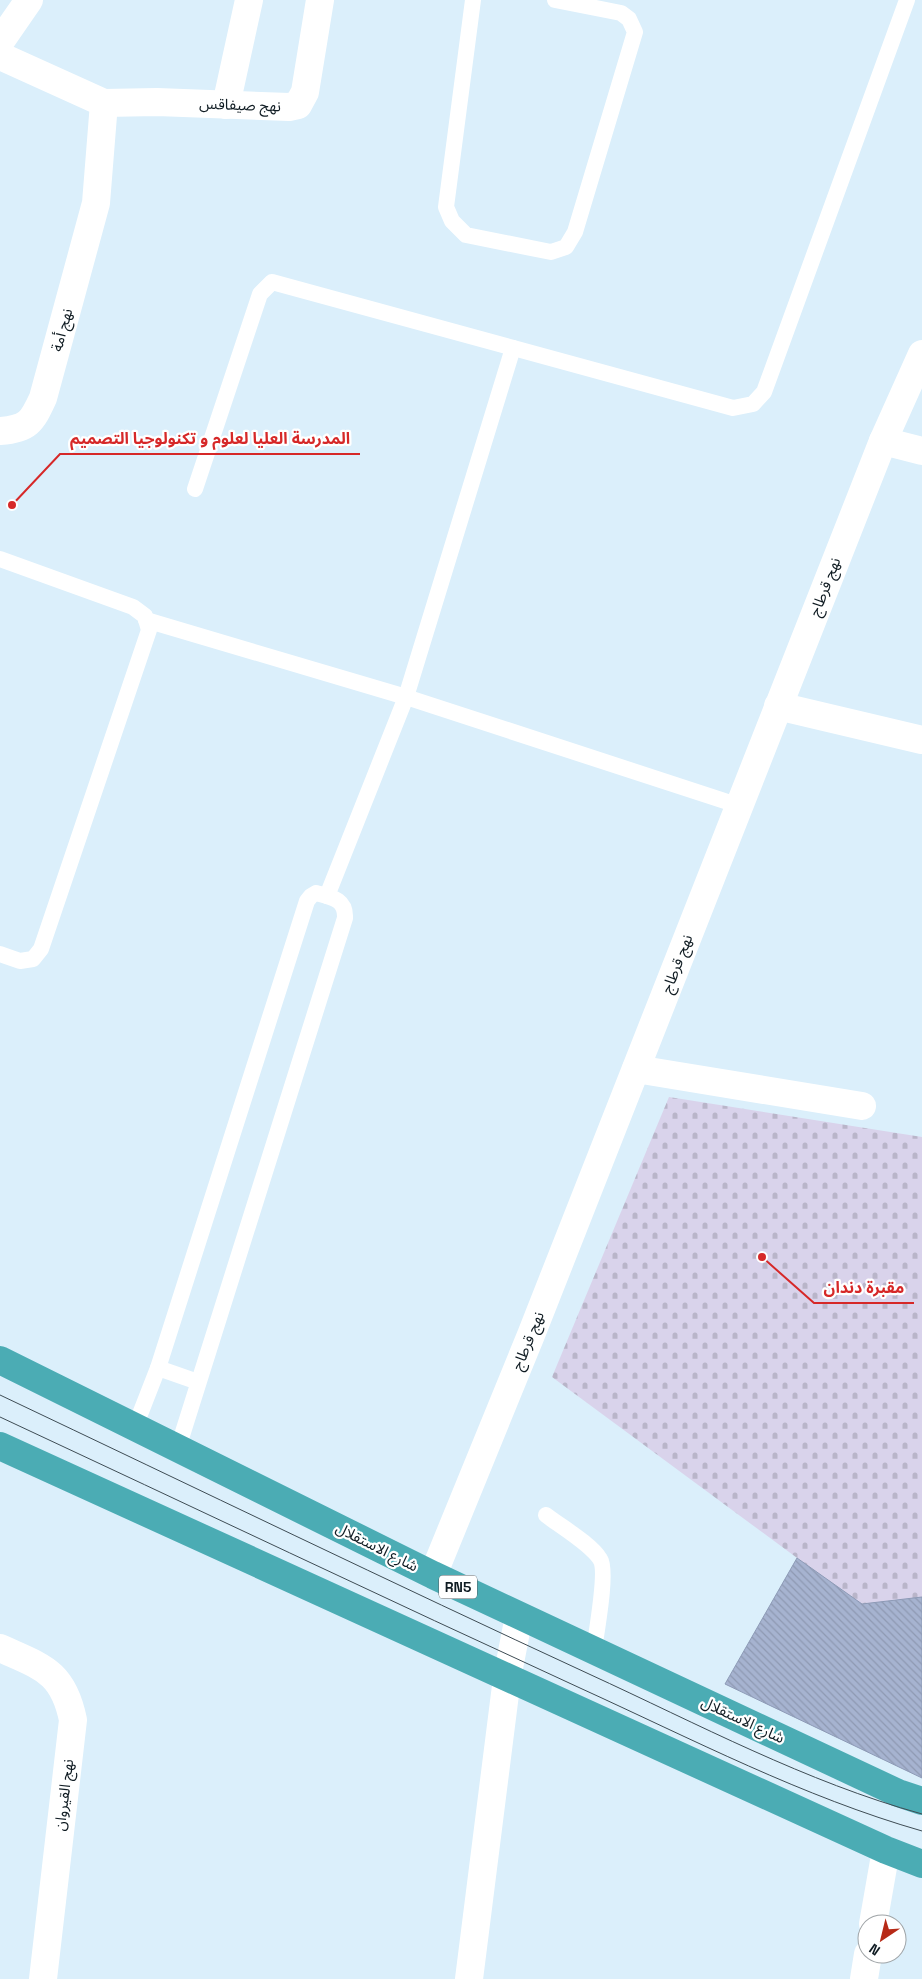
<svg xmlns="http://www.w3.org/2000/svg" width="922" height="1979" viewBox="0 0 922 1979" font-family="'Space Grotesk','Noto Sans Arabic',sans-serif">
<defs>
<pattern id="cemetery-stones" width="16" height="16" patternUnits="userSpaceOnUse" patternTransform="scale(1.25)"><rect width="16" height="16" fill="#d9d3eb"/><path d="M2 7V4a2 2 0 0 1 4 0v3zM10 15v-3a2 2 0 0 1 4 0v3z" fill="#b9b5c9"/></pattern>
<pattern id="building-back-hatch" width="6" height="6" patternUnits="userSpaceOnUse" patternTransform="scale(1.25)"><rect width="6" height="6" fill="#a6b3d0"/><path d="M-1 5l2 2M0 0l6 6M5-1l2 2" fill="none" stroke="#8e99b2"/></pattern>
</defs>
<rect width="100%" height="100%" fill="#dbeffb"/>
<!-- cemetery -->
<polygon fill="url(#cemetery-stones)" points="669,1097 922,1137 922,1646 816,1572 552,1377"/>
<!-- building -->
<polygon fill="url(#building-back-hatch)" stroke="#8d9ab6" points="797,1558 862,1604 922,1597 922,1778 725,1684"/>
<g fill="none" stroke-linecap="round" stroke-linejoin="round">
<!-- service -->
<g stroke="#fff" stroke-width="16">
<polyline points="473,0 446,207 452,221 466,235 551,252 566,247 575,232 635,32 629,19 621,13 555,0"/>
<polyline points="195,489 260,294 272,282 733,408 753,404 764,392 907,0"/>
<polyline points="0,559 133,607 145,616 149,630 41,949 33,959 20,961 0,954"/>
<polyline points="146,620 406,697 740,806"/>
<polyline points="327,896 406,697 513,348"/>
<polyline points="158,1368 198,1382"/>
<path d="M135,1427L158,1368L307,901L311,896L316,893C331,897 346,899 345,918L178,1448"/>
<path d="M546,1515C560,1526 591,1544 600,1559C608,1570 596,1634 594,1650"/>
</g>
<!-- minor -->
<g stroke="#fff" stroke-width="28">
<polyline points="0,42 29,0"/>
<path d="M0,56L104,103L96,203L43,398C32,422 28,429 0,431"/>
<polyline points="104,103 157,102 289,107 298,105 305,92 320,0"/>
<polyline points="226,105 249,0"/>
<polyline points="883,441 922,451"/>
<polyline points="778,706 922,740"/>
<polyline points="636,1069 862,1106"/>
<polyline points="433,1575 531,1335 883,441 922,354"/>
<path d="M0,1648C42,1667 63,1671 73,1720L43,1979"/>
<polyline points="873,1924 886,1850"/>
<polyline points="469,1979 507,1678 519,1616"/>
<polyline points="864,1979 868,1954"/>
</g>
<!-- trunk -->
<g stroke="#4bacb4" stroke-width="28">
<polyline points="0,1360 433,1575 898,1793 922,1801"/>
<polyline points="0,1446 886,1850 922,1864"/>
</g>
<!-- tram -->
<g stroke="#3e4c54" stroke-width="1">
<path d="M0,1395C196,1488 392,1583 589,1674C698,1724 806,1782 922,1814"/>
<path d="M0,1417C193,1507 386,1599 580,1688C692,1739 803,1797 922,1831"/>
</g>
</g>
<g text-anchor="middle" stroke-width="4.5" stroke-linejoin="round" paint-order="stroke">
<!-- shield labels -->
<rect fill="#fff" stroke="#575f64" stroke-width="1" x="439" y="1575.5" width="38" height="23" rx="4"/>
<g font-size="14" font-weight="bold" fill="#0f1b22">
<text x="458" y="1592">RN5</text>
</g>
<!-- street labels -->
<g font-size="15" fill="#0f1b22" stroke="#fff">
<text transform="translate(240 105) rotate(2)" y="5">نهج صيفاقس</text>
<text transform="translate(62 330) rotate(-75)" y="5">نهج أمة</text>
<text transform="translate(825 587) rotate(-69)" y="5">نهج قرطاج</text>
<text transform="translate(677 964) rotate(-69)" y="5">نهج قرطاج</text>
<text transform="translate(528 1341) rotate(-68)" y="5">نهج قرطاج</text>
<text transform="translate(377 1547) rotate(27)" y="5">شارع الاستقلال</text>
<text transform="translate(743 1720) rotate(25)" y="5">شارع الاستقلال</text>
<text transform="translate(64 1795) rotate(-83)" y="5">نهج القيروان</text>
</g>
</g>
<!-- callouts -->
<path fill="none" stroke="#d62828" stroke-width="2" d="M12 505L60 454H360M762 1257L814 1303H914"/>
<g fill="#d62828" stroke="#fff" stroke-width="2">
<circle cx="12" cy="505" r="5"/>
<circle cx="762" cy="1257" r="5"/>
</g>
<g font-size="16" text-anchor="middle" font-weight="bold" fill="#d62828" stroke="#fff" stroke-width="4.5" stroke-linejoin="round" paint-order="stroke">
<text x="210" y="444">المدرسة العليا لعلوم و تكنولوجيا التصميم</text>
<text x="864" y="1293">مقبرة دندان</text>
</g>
<!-- north arrow -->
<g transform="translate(882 1939) rotate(215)"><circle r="24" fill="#ffffff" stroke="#9fa4a7"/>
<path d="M0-4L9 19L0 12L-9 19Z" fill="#b72a17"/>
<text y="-8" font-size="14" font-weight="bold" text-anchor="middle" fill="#0f1b22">N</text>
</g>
</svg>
